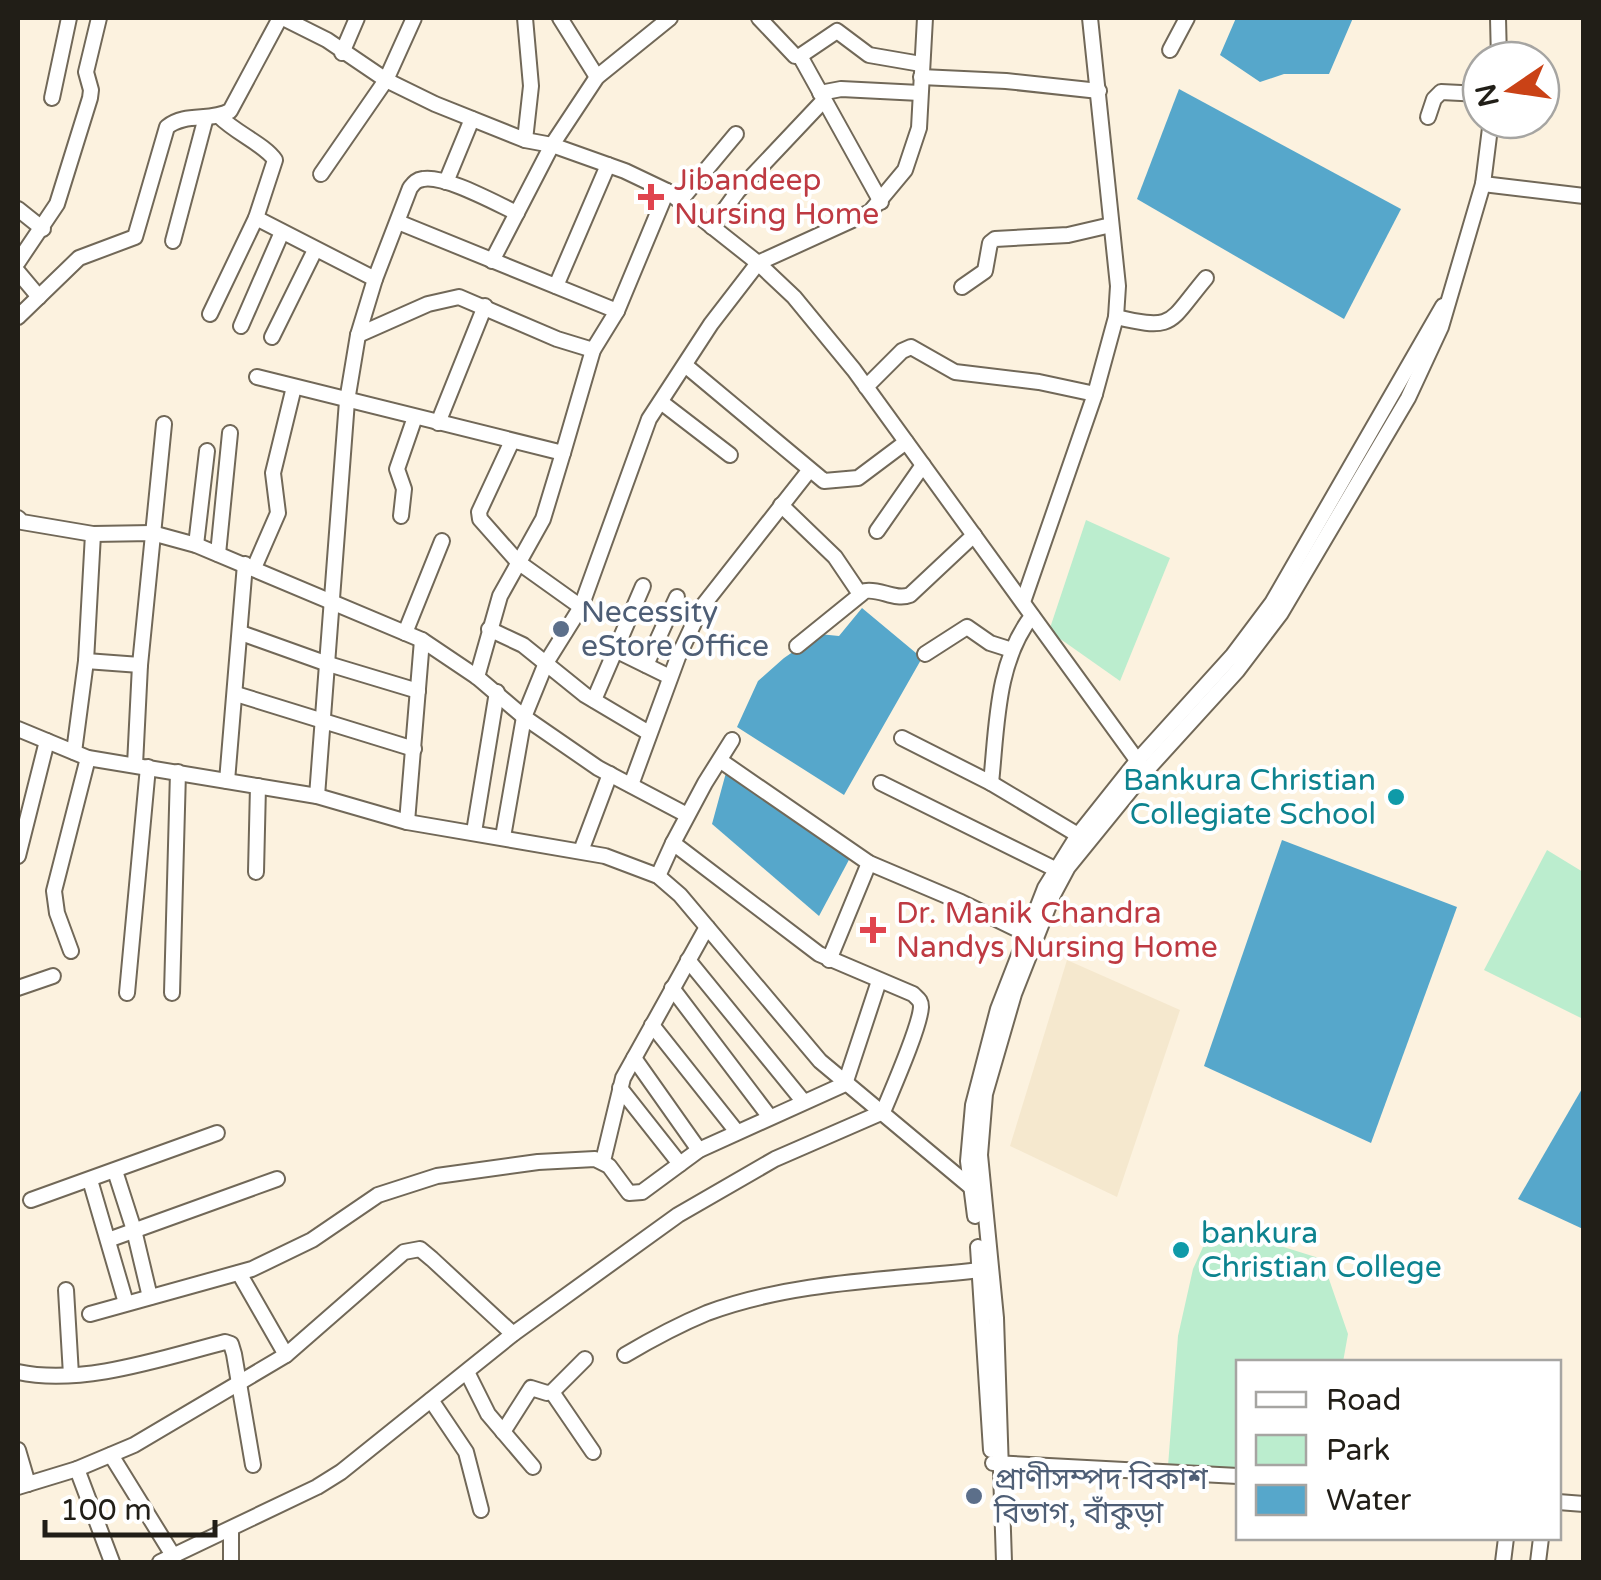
<svg xmlns="http://www.w3.org/2000/svg" width="1601" height="1580" viewBox="0 0 1601 1580" font-family="'Varela Round','Noto Sans Bengali',sans-serif">
<rect width="100%" height="100%" fill="#fcf2df"/>
<!-- built -->
<polygon fill="#f5e8ce" points="1067,960 1180,1010 1117,1197 1010,1146"/>
<!-- green -->
<g fill="#bbedce">
<polygon points="1086,520 1170,558 1120,681 1049,631"/>
<polygon points="1547,850 1583,872 1583,1019 1484,970"/>
<polygon points="1213,1225 1322,1259 1348,1334 1343,1362 1238,1362 1238,1482 1167,1479 1178,1336 1193,1269"/>
</g>
<!-- water -->
<g fill="#56a7cb">
<polygon points="1236,18 1353,18 1329,74 1284,74 1260,82 1220,55"/>
<polygon points="1179,89 1401,209 1344,319 1137,199"/>
<polygon points="862,608 922,658 844,795 737,727 758,681 784,658 819,634 839,636"/>
<polygon points="727,769 851,856 819,916 712,824"/>
<polygon points="1282,840 1457,907 1371,1143 1204,1066"/>
<polygon points="1583,1087 1583,1229 1518,1199"/>
</g>
<g fill="none" stroke-linecap="round" stroke-linejoin="round">
<!-- minor casing -->
<g stroke="#716858" stroke-width="18">
<g id="minor">
<polyline points="283,18 327,40 386,80 435,104 525,140 552,145 625,171 667,191 758,263 794,297 854,370 1142,767"/>
<polyline points="525,18 531,86 525,140"/>
<polyline points="560,18 597,77"/>
<polyline points="759,18 795,56 800,56 837,31 869,55 921,64"/>
<polyline points="1498,18 1499,60"/>
<polyline points="1170,50 1187,18"/>
<polyline points="342,53 357,18"/>
<polyline points="800,56 881,202"/>
<polyline points="921,77 1006,81 1099,91"/>
<polyline points="820,93 841,89 920,93"/>
<polyline points="52,98 69,18"/>
<polyline points="1428,117 1434,99 1441,92 1481,94"/>
<polyline points="321,174 386,80 414,18"/>
<polyline points="446,182 472,119"/>
<polyline points="1483,184 1584,196"/>
<polyline points="680,201 736,134"/>
<polyline points="18,209 43,229"/>
<polyline points="256,218 375,279"/>
<polyline points="398,222 617,311"/>
<polyline points="712,227 738,191 824,100"/>
<polyline points="173,241 206,117"/>
<polyline points="492,261 552,145 597,77 670,18"/>
<polyline points="18,262 57,204 90,98 91,90 86,72 99,18"/>
<polyline points="18,272 39,297"/>
<polyline points="556,286 608,165"/>
<polyline points="962,287 985,271 990,243 995,239 1068,235 1111,225"/>
<path d="M210,314L256,218L275,160C265,145 236,133 220,117"/>
<path d="M18,317L79,258L135,237L167,127C186,112 210,122 230,111L280,18"/>
<path d="M1116,317C1176,331 1168,323 1206,278"/>
<polyline points="241,326 282,232"/>
<polyline points="358,335 428,304 459,297 557,339 593,350"/>
<polyline points="272,337 315,250"/>
<polyline points="685,365 824,481 858,478 906,442"/>
<polyline points="257,377 563,453 593,350 617,311 667,191"/>
<polyline points="866,387 902,351 911,347 955,372 1039,382 1095,394"/>
<polyline points="661,402 730,455"/>
<polyline points="438,423 485,306"/>
<polyline points="512,441 479,512 480,519 518,562 581,607"/>
<polyline points="781,505 835,557 860,594"/>
<polyline points="401,516 404,489 397,469 415,417"/>
<polyline points="18,518 22,522 93,534 86,661 74,752"/>
<polyline points="877,531 923,465"/>
<polyline points="93,534 152,533 196,545 422,640 477,677 524,717 598,768 687,815"/>
<polyline points="196,545 207,451"/>
<polyline points="218,554 230,433"/>
<polyline points="254,568 278,513 273,473 294,387"/>
<polyline points="1023,602 1095,394 1116,317 1118,286 1090,18"/>
<polyline points="489,629 523,645 585,695 649,733"/>
<polyline points="241,633 325,663 418,691"/>
<polyline points="405,633 442,541"/>
<path d="M797,646L865,591C880,588 895,601 910,595L974,535"/>
<polyline points="615,650 670,677"/>
<polyline points="925,654 967,627 990,643 1012,650"/>
<polyline points="86,661 140,665"/>
<polyline points="646,665 677,597"/>
<polyline points="477,677 500,596 543,519 563,453"/>
<polyline points="236,694 414,749"/>
<polyline points="594,700 643,586"/>
<polyline points="18,729 88,758 317,796 407,822 605,856 658,876 680,895 820,1061 972,1188"/>
<polyline points="902,738 991,783 1078,835"/>
<polyline points="721,761 869,863 961,902 1033,937"/>
<polyline points="135,765 140,665 164,424"/>
<polyline points="227,781 245,564"/>
<polyline points="881,783 1055,869"/>
<path d="M991,783C997,727 996,662 1032,616"/>
<polyline points="631,785 678,657 701,608 808,472"/>
<path d="M317,796L347,401L358,335L375,279L410,188C414,183 416,180 423,179C445,175 495,203 517,213"/>
<polyline points="407,822 422,640"/>
<polyline points="474,832 497,692"/>
<polyline points="503,837 524,717 546,663 581,607 649,419 711,324 758,263 870,212 905,170 919,128 925,18"/>
<polyline points="673,843 705,783 732,740"/>
<polyline points="581,851 610,774"/>
<polyline points="18,856 47,741"/>
<polyline points="256,872 258,786"/>
<polyline points="71,951 57,913 54,891 88,758"/>
<polyline points="688,960 803,1101"/>
<polyline points="829,960 869,863"/>
<polyline points="18,988 53,976"/>
<polyline points="672,988 769,1116"/>
<polyline points="127,993 148,767"/>
<polyline points="172,993 178,772"/>
<polyline points="652,1025 737,1132"/>
<polyline points="634,1058 699,1150"/>
<polyline points="620,1088 680,1164"/>
<polyline points="603,1161 623,1078 707,927"/>
<polyline points="115,1171 134,1230 150,1297"/>
<polyline points="90,1180 126,1303"/>
<polyline points="31,1200 217,1133"/>
<polyline points="975,1216 968,1161 973,1105 998,1009 1045,888 1078,835 1137,761 1233,655 1272,603 1443,306"/>
<polyline points="108,1240 277,1179"/>
<polyline points="978,1247 991,1450"/>
<polyline points="239,1273 286,1355"/>
<polyline points="66,1290 71,1375"/>
<polyline points="90,1314 252,1269 312,1240 378,1195 437,1176 538,1162 595,1159 609,1166 629,1193 642,1192 699,1150 845,1084 879,981"/>
<path d="M625,1355C652,1339 678,1325 707,1313C792,1281 891,1280 981,1270"/>
<path d="M18,1372C82,1386 163,1358 225,1342L231,1344L234,1354L253,1465"/>
<polyline points="467,1372 488,1414 533,1467"/>
<polyline points="552,1392 593,1452"/>
<polyline points="431,1400 466,1452 481,1510"/>
<polyline points="503,1432 531,1388 547,1393 552,1392 585,1359"/>
<polyline points="18,1450 28,1484"/>
<polyline points="111,1455 174,1557"/>
<polyline points="993,1463 1238,1476"/>
<polyline points="77,1469 112,1562"/>
<polyline points="18,1487 77,1469 134,1445 286,1355 404,1252 420,1249 432,1259 513,1334"/>
<polyline points="1558,1502 1584,1504"/>
<polyline points="231,1530 231,1562"/>
<path d="M160,1562L317,1487L341,1472L513,1334L678,1215L775,1159L883,1112C892,1090 920,1027 921,1007C921,1000 918,999 913,994L819,954L673,843L658,876"/>
<polyline points="1004,1562 996,1318 980,1155 985,1094 1014,994 1053,895 1068,867 1146,771 1237,671 1281,613 1408,398 1441,327 1483,184 1491,120"/>
<polyline points="1503,1562 1506,1538"/>
<polyline points="1538,1562 1541,1538"/>
</g>
</g>
<!-- minor -->
<use href="#minor" stroke="#fff" stroke-width="14"/>
</g>
<!-- markers -->
<g fill="#e0444e" stroke="#fff" stroke-width="4">
<path d="M646 182h10v10h10v10h-10v10h-10v-10h-10v-10h10z"/>
<path d="M868 915h10v10h10v10h-10v10h-10v-10h-10v-10h10z"/>
</g>
<g fill="#5c6f8a" stroke="#fff" stroke-width="4">
<circle cx="561" cy="629" r="10"/>
<circle cx="974" cy="1496" r="10"/>
</g>
<g fill="#0f9aa8" stroke="#fff" stroke-width="4">
<circle cx="1396" cy="797" r="10"/>
<circle cx="1181" cy="1250" r="10"/>
</g>
<g text-anchor="middle" stroke-width="8" stroke-linejoin="round" paint-order="stroke">
<!-- health labels -->
<g font-size="30" fill="#be3a42" stroke="#fff" text-anchor="start">
<text x="674" y="190">Jibandeep<tspan x="674" dy="34">Nursing Home</tspan></text>
<text x="896" y="923">Dr. Manik Chandra<tspan x="896" dy="34">Nandys Nursing Home</tspan></text>
</g>
<!-- service labels -->
<g font-size="30" fill="#4e5e75" stroke="#fff" text-anchor="start">
<text x="581" y="622">Necessity<tspan x="581" dy="34">eStore Office</tspan></text>
<text x="994" y="1489">প্রাণীসম্পদ বিকাশ<tspan x="994" dy="34">বিভাগ, বাঁকুড়া</tspan></text>
</g>
<!-- culture labels -->
<g font-size="30" fill="#0d838f" stroke="#fff" text-anchor="end">
<text x="1376" y="790">Bankura Christian<tspan x="1376" dy="34">Collegiate School</tspan></text>
<text x="1201" y="1243" text-anchor="start">bankura<tspan x="1201" dy="34">Christian College</tspan></text>
</g>
</g>
<!-- border -->
<rect width="1601" height="1580" fill="none" stroke="#211e17" stroke-width="40"/>
<!-- legend -->
<rect x="1236" y="1360" width="325" height="180" fill="#ffffff" stroke="#a6a5a2" stroke-width="2.5"/>
<rect x="1256" y="1392" width="50" height="15" fill="#ffffff" stroke="#a6a5a2" stroke-width="2.5"/>
<text x="1326" y="1410" font-size="30" fill="#211e17">Road</text>
<rect x="1256" y="1435" width="50" height="30" fill="#bbedce" stroke="#a6a5a2" stroke-width="2.5"/>
<text x="1326" y="1460" font-size="30" fill="#211e17">Park</text>
<rect x="1256" y="1485" width="50" height="30" fill="#56a7cb" stroke="#a6a5a2" stroke-width="2.5"/>
<text x="1326" y="1510" font-size="30" fill="#211e17">Water</text>
<!-- north arrow -->
<g transform="translate(1511 90) rotate(257)"><circle r="48" fill="#ffffff" stroke="#a6a5a2" stroke-width="2.5"/>
<path d="M0-8L18 38L0 25L-18 38Z" fill="#ca4216"/>
<text y="-15" font-size="28" font-weight="bold" text-anchor="middle" fill="#211e17">N</text>
</g>
<!-- scale -->
<path d="M45 1520v15h170v-15" fill="none" stroke="#211e17" stroke-width="5"/>
<text x="60" y="1520" font-size="30" fill="#211e17" stroke="#ffffff" stroke-width="8" paint-order="stroke">100 m</text>
</svg>
